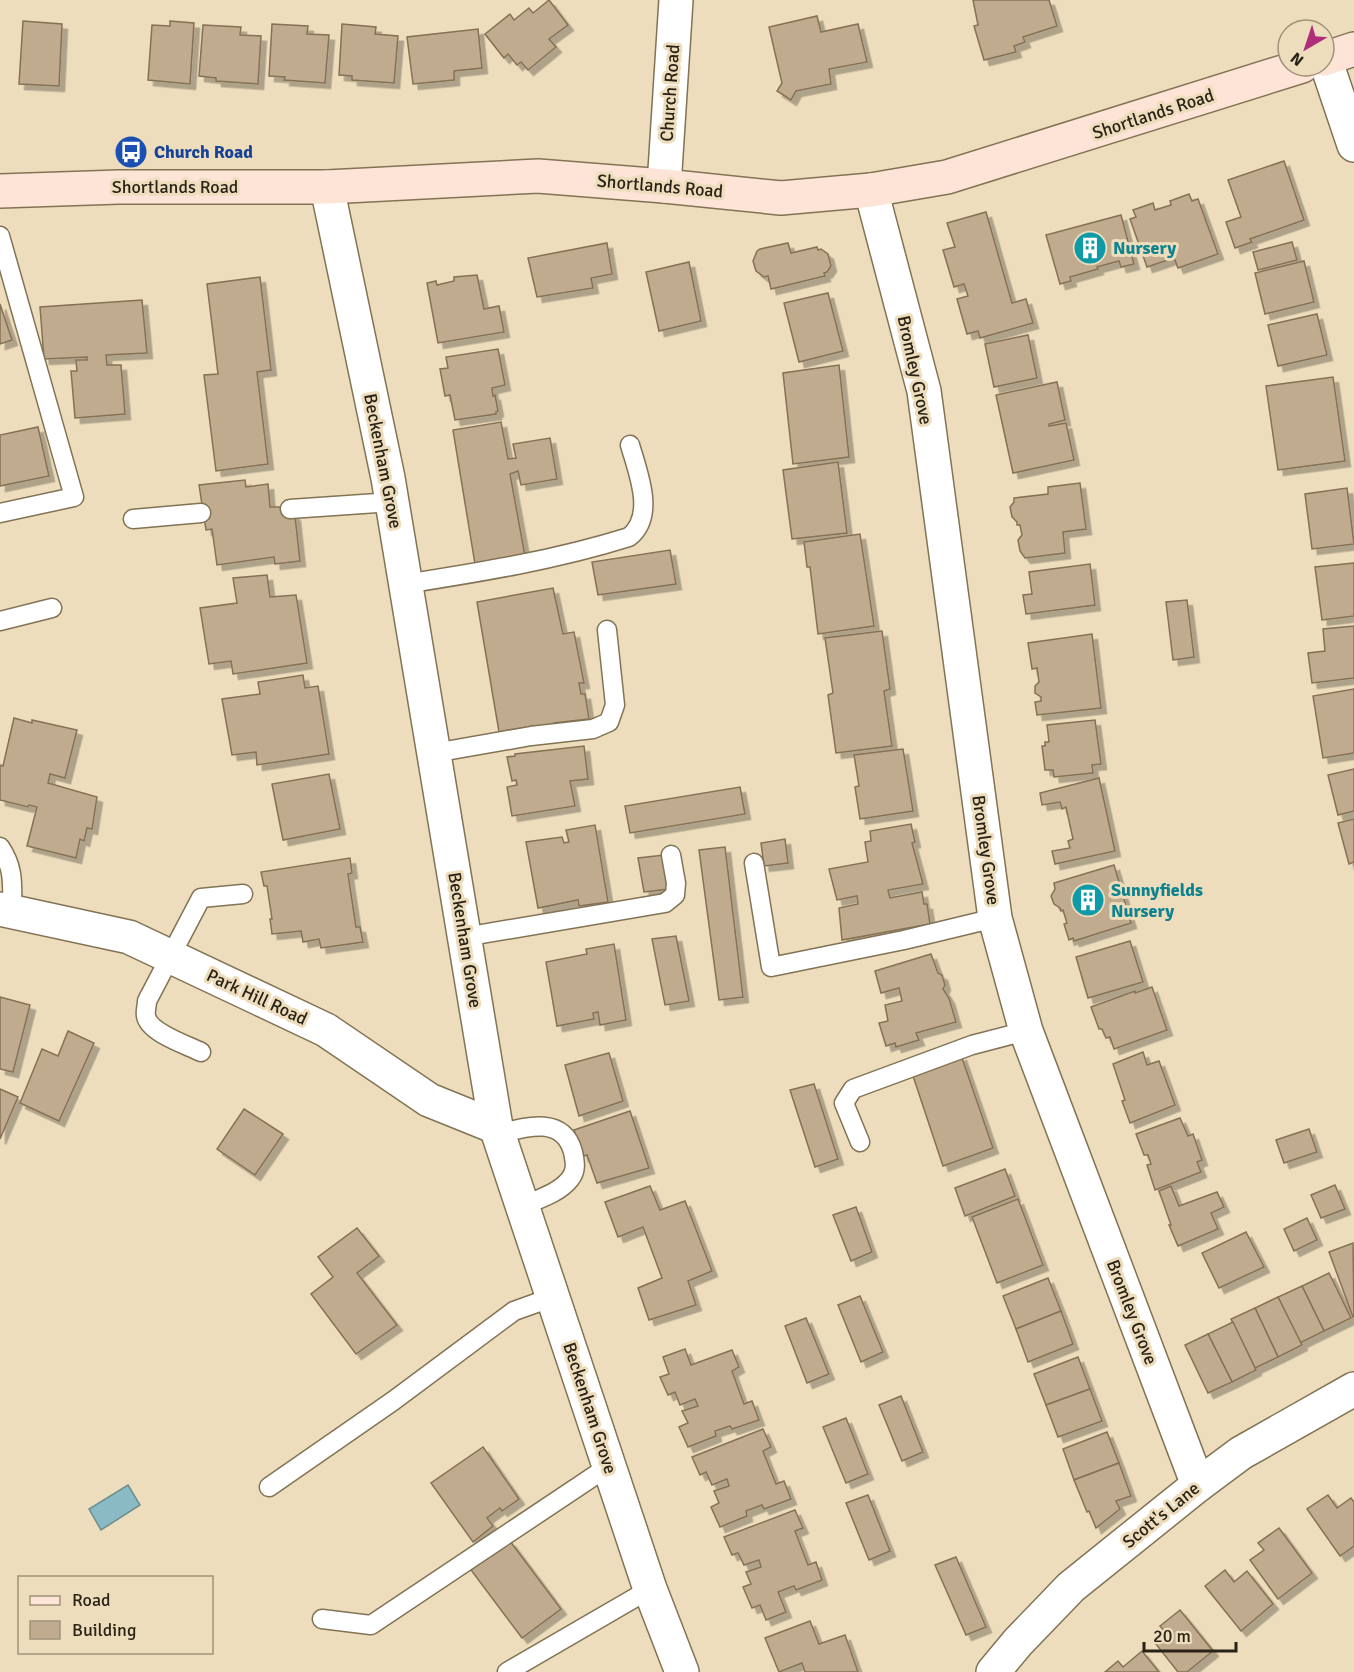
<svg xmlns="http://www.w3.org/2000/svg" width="1354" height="1672" viewBox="0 0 1354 1672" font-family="Signika,sans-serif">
<defs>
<filter id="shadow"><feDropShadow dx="5.5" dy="5.5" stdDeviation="0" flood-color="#0004"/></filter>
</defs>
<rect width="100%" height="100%" fill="#eeddbc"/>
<!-- water -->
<polygon fill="#8abac3" stroke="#6d8d8f" stroke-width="1.5" points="128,1485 140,1505 101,1530 89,1509"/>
<!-- building -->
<g fill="#c1ab8e" stroke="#857155" stroke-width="1.5" filter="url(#shadow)">
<polygon points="549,0 568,25 549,39 556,47 528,70 521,62 517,65 508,54 504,58 485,34 510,14 514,20 529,8 533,13"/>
<polygon points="973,0 1049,0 1057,26 1023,37 1025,42 1014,46 1016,52 984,60 974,26 978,25"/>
<polygon points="817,16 821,32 858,24 867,62 829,69 831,84 796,91 791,100 777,91 782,83 769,27"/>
<polygon points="23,21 62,24 59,86 19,84"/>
<polygon points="170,21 194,23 190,84 148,80 152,25 170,26"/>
<polygon points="272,24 308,26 307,34 329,35 325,83 284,80 285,77 269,76"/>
<polygon points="342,24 376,27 375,34 398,36 394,83 352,80 352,76 339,75"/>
<polygon points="203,25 241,27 240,35 261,36 258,84 216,81 216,78 199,76"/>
<polygon points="478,29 482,68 454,71 454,80 413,84 407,37"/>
<polygon points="1284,161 1304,220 1250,239 1252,242 1235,248 1226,222 1241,217 1228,180"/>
<polygon points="1189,194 1192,201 1198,199 1218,254 1178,268 1174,258 1147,267 1130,219 1136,217 1133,210 1153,203 1155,210 1171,205 1170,201"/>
<polygon points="986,212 1012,303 1026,299 1033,323 980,338 978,331 967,334 957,299 968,296 964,284 954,287 943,250 955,247 947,223"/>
<polygon points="1121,215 1134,264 1121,267 1119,261 1097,267 1098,269 1070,277 1071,281 1060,284 1046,235"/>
<polygon points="1292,242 1297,260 1258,270 1253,252"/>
<polygon points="607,243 612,274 591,278 593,288 537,297 528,258"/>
<polygon points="788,243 791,253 817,247 818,250 821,249 828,254 831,266 827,272 824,273 825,276 771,289 768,276 764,277 756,271 753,261 757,251 760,249"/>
<polygon points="1304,261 1314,302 1265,314 1255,273"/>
<polygon points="689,262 701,321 659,331 646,272"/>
<polygon points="477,275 484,309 499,306 504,332 438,343 427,283 436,281 437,285 454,281 454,277"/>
<polygon points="260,277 271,370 257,372 268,464 216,471 204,375 218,374 207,284"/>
<polygon points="828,293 843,351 799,362 784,303"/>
<polygon points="142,300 147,353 106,355 107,365 121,365 125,414 75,418 71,371 77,371 76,360 87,360 87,357 44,359 40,307"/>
<polygon points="0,304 12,340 0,344"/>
<polygon points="1317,314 1327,355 1278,366 1268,325"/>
<polygon points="1028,335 1037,378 994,387 985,344"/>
<polygon points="498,349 505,385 492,388 493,396 495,395 498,411 496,412 496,414 455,420 450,395 445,396 440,369 448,368 446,357"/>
<polygon points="839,365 849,457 793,464 783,373"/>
<polygon points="1333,377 1345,461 1278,470 1266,386"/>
<polygon points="1057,382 1065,420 1049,424 1049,426 1066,423 1074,460 1013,473 996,395"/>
<polygon points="501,422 508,459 516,458 513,444 550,438 557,479 521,485 518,471 510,474 525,556 475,564 453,430"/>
<polygon points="38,427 49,476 0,486 0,435"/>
<polygon points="838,462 847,533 792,539 783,470"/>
<polygon points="245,480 246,487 268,484 270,507 288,507 295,516 300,561 275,564 274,557 217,565 212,529 206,530 199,485"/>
<polygon points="1080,483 1086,529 1063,532 1065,553 1025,558 1020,551 1018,540 1022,535 1020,525 1017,525 1017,522 1012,517 1010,507 1014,502 1014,498 1048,494 1048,487"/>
<polygon points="1347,488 1354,544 1312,549 1305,494"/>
<polygon points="860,534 874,626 818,634 810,567 807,567 804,542"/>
<polygon points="670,550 676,584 598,595 592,562"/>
<polygon points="1354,563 1354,616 1322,620 1315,567"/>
<polygon points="1090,564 1095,605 1026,614 1023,595 1032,594 1029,572"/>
<polygon points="267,575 270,597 296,595 307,663 233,674 231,661 209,664 200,608 237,603 233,578"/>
<polygon points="553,588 563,634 574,632 584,683 579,683 581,694 585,694 589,719 554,723 554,726 535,728 534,726 499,732 477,602"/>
<polygon points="1187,600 1194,657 1173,660 1166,602"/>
<polygon points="1354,626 1354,678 1312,683 1308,653 1325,651 1323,629"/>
<polygon points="882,631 890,689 884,691 892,746 836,753 828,695 833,693 825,638"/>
<polygon points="1092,634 1101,708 1037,715 1035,702 1041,701 1041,697 1035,693 1035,686 1039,682 1037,668 1032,669 1028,643"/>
<polygon points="303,675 305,688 318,686 329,754 257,765 256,752 232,755 222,699 260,694 258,682"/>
<polygon points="1354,689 1354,753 1323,758 1313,696"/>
<polygon points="14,718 32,723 32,720 77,730 65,778 50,774 48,783 97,797 92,829 87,828 84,841 80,839 76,858 27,846 37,807 29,805 28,807 0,800 0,765 3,766"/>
<polygon points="1095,720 1101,764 1092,765 1093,773 1054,777 1053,770 1045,770 1042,746 1045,746 1045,742 1049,742 1047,725"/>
<polygon points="584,746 588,779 570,781 575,806 512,816 507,787 517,785 516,780 512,781 507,757 515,756 515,754"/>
<polygon points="903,749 913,811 860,819 855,787 859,786 854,755"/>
<polygon points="1354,769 1354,811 1338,815 1328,775"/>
<polygon points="329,774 340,829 283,840 272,784"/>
<polygon points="1099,778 1115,851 1055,864 1052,851 1070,848 1068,841 1073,839 1066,807 1062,809 1060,802 1042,805 1040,793"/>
<polygon points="740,787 745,814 630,833 625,806"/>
<polygon points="1354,819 1354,862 1349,864 1338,823"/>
<polygon points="911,824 915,842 912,843 923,884 888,890 890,898 922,892 924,904 927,904 930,924 842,940 839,908 858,904 857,896 837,900 829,869 868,862 865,842 871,841 870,831"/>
<polygon points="595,825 608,902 579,906 578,900 538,908 526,842 562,837 564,843 569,842 566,830"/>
<polygon points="785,839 788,863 764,866 761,843"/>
<polygon points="725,847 743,997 719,1000 699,850"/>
<polygon points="664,855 669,889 644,892 638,858"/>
<polygon points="350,858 352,873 348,874 356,927 360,927 363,942 321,948 319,939 303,942 301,931 272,934 270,919 272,919 267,886 264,886 261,872"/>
<polygon points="1114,865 1131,923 1074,941 1073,938 1069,940 1064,924 1067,923 1063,910 1061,911 1060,908 1054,904 1051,896 1055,889 1054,883"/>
<polygon points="676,936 689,1001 665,1005 652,939"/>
<polygon points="1130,941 1143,982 1088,998 1076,957"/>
<polygon points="614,944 626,1020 600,1025 598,1012 593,1013 594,1019 557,1026 546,962 587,954 586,949"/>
<polygon points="931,954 938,973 942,975 945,985 943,989 949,998 956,1022 916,1033 919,1040 896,1047 895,1043 886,1046 879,1023 888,1021 885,1005 902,1001 899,988 881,993 875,971"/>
<polygon points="1152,987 1167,1030 1114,1049 1110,1037 1106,1038 1102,1029 1099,1029 1091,1007 1135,991 1135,993"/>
<polygon points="0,997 30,1005 13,1072 0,1069"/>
<polygon points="68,1031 94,1043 59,1121 20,1103 42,1049 58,1056"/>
<polygon points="1143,1052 1147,1065 1159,1061 1175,1105 1130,1123 1122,1101 1125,1100 1113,1064"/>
<polygon points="609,1053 623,1101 579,1116 565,1065"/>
<polygon points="961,1055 993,1148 943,1166 912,1073"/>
<polygon points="814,1084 838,1159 815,1167 790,1090"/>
<polygon points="0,1089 18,1097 0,1139"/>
<polygon points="244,1109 283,1134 255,1175 217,1149"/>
<polygon points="630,1111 649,1168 597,1183 587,1155 583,1156 574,1130"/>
<polygon points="1180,1118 1188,1136 1193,1134 1202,1160 1197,1162 1201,1172 1155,1190 1147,1165 1151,1164 1148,1155 1144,1155 1136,1134"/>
<polygon points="1309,1129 1317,1152 1284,1163 1276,1140"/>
<polygon points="1005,1169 1015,1196 965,1216 955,1188"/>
<polygon points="1335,1185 1345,1209 1321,1218 1311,1195"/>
<polygon points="650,1186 660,1210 685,1201 712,1271 688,1281 696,1305 649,1320 638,1288 662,1278 643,1227 618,1237 605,1202"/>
<polygon points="1171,1186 1179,1206 1217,1192 1224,1207 1211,1213 1218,1229 1178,1246 1169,1225 1171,1225 1159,1191"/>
<polygon points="1018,1199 1043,1265 997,1283 972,1217"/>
<polygon points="856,1207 872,1252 851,1261 833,1215"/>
<polygon points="1307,1218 1317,1240 1294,1251 1284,1229"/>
<polygon points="357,1228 379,1256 357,1273 397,1325 356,1354 311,1294 333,1277 318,1257"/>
<polygon points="1246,1232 1264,1267 1219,1288 1202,1253"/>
<polygon points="1353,1243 1354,1317 1353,1317 1329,1252"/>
<polygon points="1329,1273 1351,1318 1324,1331 1302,1286"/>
<polygon points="1048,1278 1061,1311 1016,1329 1003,1296"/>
<polygon points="1302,1286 1324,1331 1300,1343 1278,1297"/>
<polygon points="860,1296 883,1352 861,1362 838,1305"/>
<polygon points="1278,1297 1302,1345 1278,1357 1255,1308"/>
<polygon points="1255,1308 1278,1357 1255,1368 1231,1319"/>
<polygon points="1061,1311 1073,1344 1028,1362 1016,1329"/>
<polygon points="806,1318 829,1374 807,1383 785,1326"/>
<polygon points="1233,1322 1256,1370 1232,1382 1208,1334"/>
<polygon points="1208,1334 1232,1382 1208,1393 1185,1345"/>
<polygon points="685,1349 691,1365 732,1350 739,1367 732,1371 744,1404 752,1401 759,1420 732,1429 730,1426 715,1431 716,1436 688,1447 679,1427 688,1423 682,1411 698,1406 695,1399 680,1405 675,1392 668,1395 660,1377 669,1374 663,1357"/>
<polygon points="1078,1357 1090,1389 1046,1405 1034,1374"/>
<polygon points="1090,1389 1102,1421 1058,1437 1046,1405"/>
<polygon points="901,1396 923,1452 902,1461 879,1405"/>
<polygon points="846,1418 868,1474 846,1483 823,1427"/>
<polygon points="763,1429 771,1447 763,1451 776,1484 784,1481 791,1499 764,1509 762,1505 746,1511 747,1516 720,1527 711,1507 719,1503 714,1491 729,1486 727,1479 712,1485 706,1472 700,1475 692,1457"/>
<polygon points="1107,1432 1119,1463 1074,1480 1063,1449"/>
<polygon points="483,1447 519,1499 502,1511 500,1508 487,1518 493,1526 473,1542 431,1483"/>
<polygon points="1119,1463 1131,1496 1116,1501 1120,1509 1096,1528 1089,1511 1087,1512 1074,1480"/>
<polygon points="868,1495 890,1551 869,1560 846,1503"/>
<polygon points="1328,1495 1337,1508 1351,1498 1354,1502 1354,1546 1340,1556 1307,1509"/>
<polygon points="795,1510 803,1528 795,1531 808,1565 816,1562 822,1580 796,1590 794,1586 778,1592 786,1612 766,1620 760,1605 752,1608 743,1587 751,1584 746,1572 761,1567 759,1560 744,1565 738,1553 732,1555 724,1537"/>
<polygon points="1279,1528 1312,1573 1278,1599 1250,1560 1264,1550 1258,1543"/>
<polygon points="510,1541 561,1609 522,1638 471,1570"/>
<polygon points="956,1557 986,1627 966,1635 935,1565"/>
<polygon points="1225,1570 1234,1582 1247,1571 1273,1604 1241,1631 1205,1586"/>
<polygon points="1180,1610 1213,1651 1187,1672 1178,1672 1155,1643 1167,1634 1160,1626"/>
<polygon points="810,1621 819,1644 845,1635 858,1672 805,1672 802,1663 779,1672 765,1638"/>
<polygon points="1142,1651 1159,1672 1105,1672 1118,1661 1123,1667"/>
</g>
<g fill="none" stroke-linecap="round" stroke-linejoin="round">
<!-- lane casing -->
<g stroke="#827355" stroke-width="21">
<g id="lane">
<polyline points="0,236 74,497 0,513"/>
<polyline points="290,509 392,502"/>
<polyline points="133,519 201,513"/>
<path d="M405,584C481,572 556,560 629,537C656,516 638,473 630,445"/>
<polyline points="0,621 52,608"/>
<polyline points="434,753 531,736 593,729 609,722 615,705 607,630"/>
<path d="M0,847C15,869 12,886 12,912"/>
<polyline points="754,863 771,967 904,940 995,918"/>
<polyline points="464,937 665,903 675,895 676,883 671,855"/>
<path d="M201,1052C187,1045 149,1033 146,1016C145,1011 147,1006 147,1001L201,898L243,894"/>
<path d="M498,1134C525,1127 563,1115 573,1152C575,1162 577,1170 570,1179C559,1193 539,1199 522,1206"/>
<polyline points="860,1142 844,1103 853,1089 972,1045 1026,1031"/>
<polyline points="269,1487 393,1401 514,1311 553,1297"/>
<polyline points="322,1619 371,1625 609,1466"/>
<polyline points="507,1672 650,1589"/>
</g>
</g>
<!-- street casing -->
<g stroke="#827355" stroke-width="36">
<g id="street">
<polyline points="1325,59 1354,145"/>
<polyline points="664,186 676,0"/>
<polyline points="327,187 388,478 496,1127 650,1589 682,1672"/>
<polyline points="871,190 924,391 995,918 1026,1031 1198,1485"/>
<polyline points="0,909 129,937 326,1030 429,1100 496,1127"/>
<polyline points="993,1672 1018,1642 1071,1587 1198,1485 1241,1453 1354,1389"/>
</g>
</g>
<!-- secondary casing -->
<g stroke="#827355" stroke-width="36">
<g id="secondary">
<polyline points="1324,59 1354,49"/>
<polyline points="0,191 119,187 327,187 538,176 664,186 781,198 871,190 947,177 1302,66"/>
</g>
</g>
<!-- lane -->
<use href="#lane" stroke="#fff" stroke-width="18"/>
<!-- street -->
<use href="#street" stroke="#fff" stroke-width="33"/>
<!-- secondary -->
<use href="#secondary" stroke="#fde4d6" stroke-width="33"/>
</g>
<!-- icons -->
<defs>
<g id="bus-disc" transform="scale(1.725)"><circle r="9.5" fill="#1a4fb4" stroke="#eeddbc"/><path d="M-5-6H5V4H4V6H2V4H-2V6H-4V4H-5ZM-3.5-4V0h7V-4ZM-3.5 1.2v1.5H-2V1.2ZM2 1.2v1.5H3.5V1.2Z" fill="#fff"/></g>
<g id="building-disc" transform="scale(1.725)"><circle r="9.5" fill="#0f9aa8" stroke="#eeddbc"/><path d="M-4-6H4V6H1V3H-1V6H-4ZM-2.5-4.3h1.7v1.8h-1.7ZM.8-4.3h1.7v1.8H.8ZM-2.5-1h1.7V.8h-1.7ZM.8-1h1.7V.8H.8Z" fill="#fff"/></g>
</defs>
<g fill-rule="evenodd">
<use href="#bus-disc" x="131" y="152"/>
<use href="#building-disc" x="1090" y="248"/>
<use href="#building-disc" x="1088" y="900"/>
</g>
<g text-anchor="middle" stroke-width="6" stroke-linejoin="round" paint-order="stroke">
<!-- street labels -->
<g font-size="18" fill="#292317" stroke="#eeddbc">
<text transform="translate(670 93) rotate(-86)" y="6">Church Road</text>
<text transform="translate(1153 114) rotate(-18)" y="6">Shortlands Road</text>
<text transform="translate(660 186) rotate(5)" y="6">Shortlands Road</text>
<text x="175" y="193">Shortlands Road</text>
<text transform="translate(915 370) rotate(78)" y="6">Bromley Grove</text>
<text transform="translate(383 461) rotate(79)" y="6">Beckenham Grove</text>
<text transform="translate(986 850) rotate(82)" y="6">Bromley Grove</text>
<text transform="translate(465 940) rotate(81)" y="6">Beckenham Grove</text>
<text transform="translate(257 997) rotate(25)" y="6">Park Hill Road</text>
<text transform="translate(1132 1312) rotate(69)" y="6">Bromley Grove</text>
<text transform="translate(590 1408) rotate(72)" y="6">Beckenham Grove</text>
<text transform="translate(1161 1515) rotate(-39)" y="6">Scott's Lane</text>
</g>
<!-- transit labels -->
<g font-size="18" font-weight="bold" fill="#164399" stroke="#eeddbc" text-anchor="start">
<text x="154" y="158">Church Road</text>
</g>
<!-- culture labels -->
<g font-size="18" font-weight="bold" fill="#0d838f" stroke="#eeddbc" text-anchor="start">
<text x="1113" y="254">Nursery</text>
<text x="1111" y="896">Sunnyfields<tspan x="1111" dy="21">Nursery</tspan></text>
</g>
</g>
<!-- legend -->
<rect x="18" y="1576" width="195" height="78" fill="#eeddbc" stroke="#9f937a" stroke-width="1.5"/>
<rect x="30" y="1596" width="30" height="9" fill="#fde4d6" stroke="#9f937a" stroke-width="1.5"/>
<text x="72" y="1606" font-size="18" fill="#292317">Road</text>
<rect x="30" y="1621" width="30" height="18" fill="#c1ab8e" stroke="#9f937a" stroke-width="1.5"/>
<text x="72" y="1636" font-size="18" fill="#292317">Building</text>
<!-- north arrow -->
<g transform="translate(1306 48) rotate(219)"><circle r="28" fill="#eeddbc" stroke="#9f937a" stroke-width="1.5"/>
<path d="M0-4.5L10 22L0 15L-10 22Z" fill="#ae2e7b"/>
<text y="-9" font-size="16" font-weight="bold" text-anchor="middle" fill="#292317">N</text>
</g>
<!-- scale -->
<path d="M1144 1642v9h92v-9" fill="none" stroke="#292317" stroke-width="3"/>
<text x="1153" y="1642" font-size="18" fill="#292317" stroke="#eeddbc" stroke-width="4.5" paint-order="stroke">20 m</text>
</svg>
